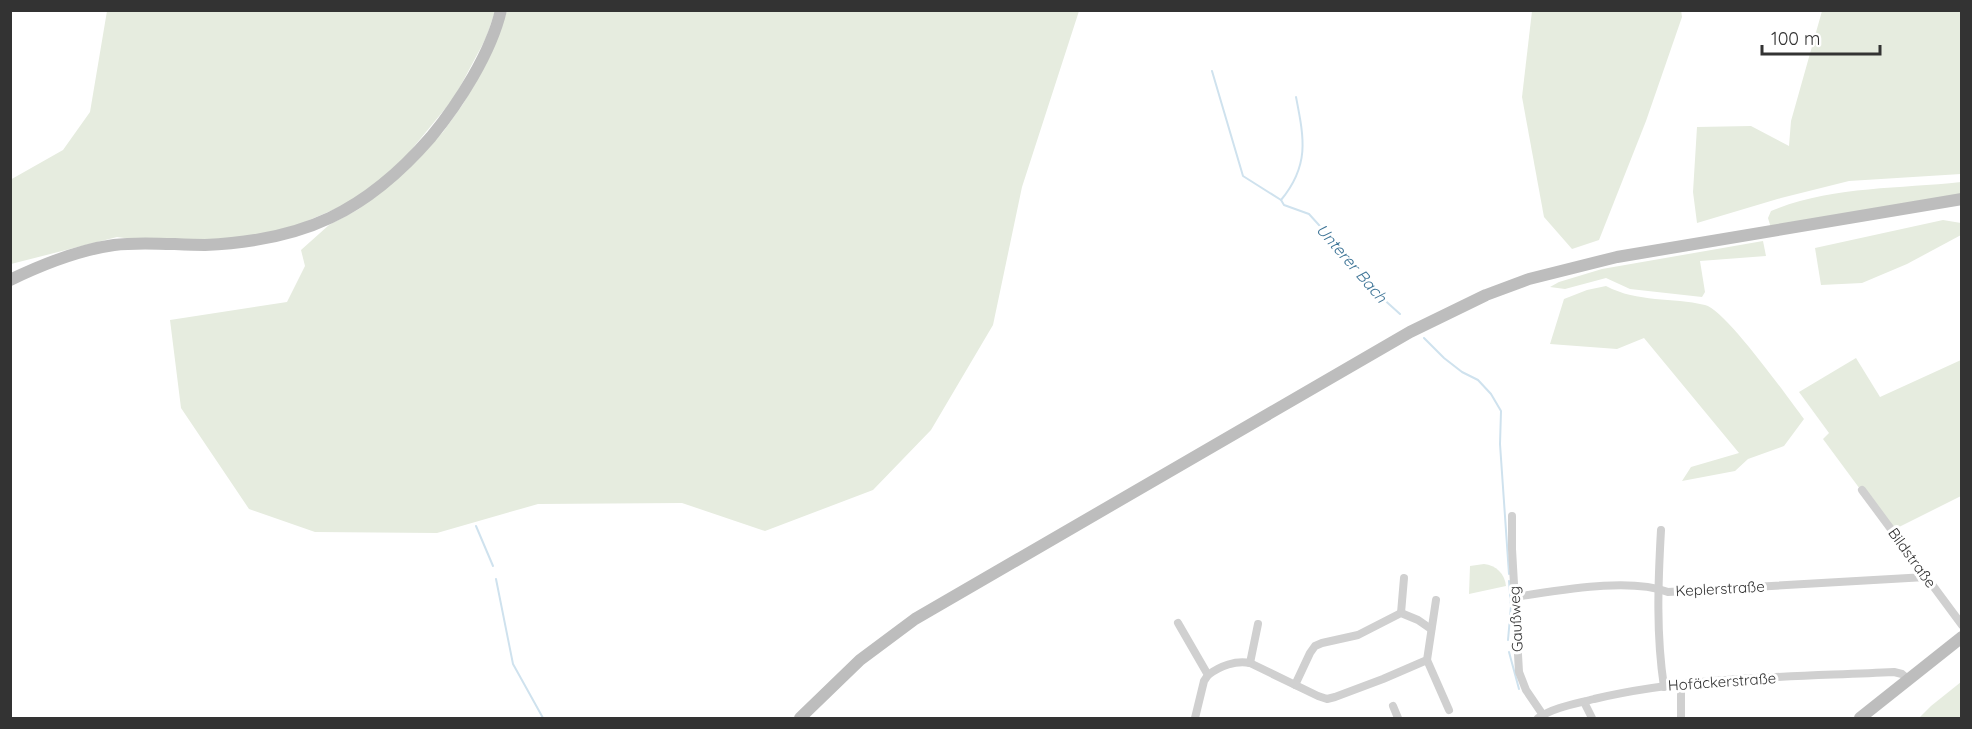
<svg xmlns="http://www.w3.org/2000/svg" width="1972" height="729" viewBox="0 0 1972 729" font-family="Quicksand,sans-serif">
<rect width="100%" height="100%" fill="#fff"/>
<!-- green -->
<g fill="#e6ecdf">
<polygon points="107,11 495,11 486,38 454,98 407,155 382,178 349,203 279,233 182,246 117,237 11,264 10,180 63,150 90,112"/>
<polygon points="507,11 1079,11 1022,187 993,325 931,430 873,490 765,531 682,503 538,504 437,533 315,532 249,509 181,408 170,320 287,302 305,266 301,250 329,225 359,209 443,132 463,104 483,69 499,34"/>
<polygon points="1532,11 1681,10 1682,17 1646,121 1599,240 1572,249 1544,217 1522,97"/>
<polygon points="1822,11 1961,11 1961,174 1849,181 1781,198 1697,223 1693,192 1697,127 1751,126 1789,146 1791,121"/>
<path d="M1961,182V196L1771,228L1768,218L1771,211C1831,186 1898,189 1961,182Z"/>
<polygon points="1943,220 1961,223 1961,235 1907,264 1862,283 1821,285 1815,248"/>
<polygon points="1763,241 1766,256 1700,261 1705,292 1702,297 1630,289 1606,278 1565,289 1550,287 1559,282 1602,269"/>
<path d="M1606,286C1638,303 1672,297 1705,305C1725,309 1788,398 1804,419L1784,446L1748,459L1735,471L1682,481L1691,467L1739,453L1644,338L1617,349L1550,344L1564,299L1587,290Z"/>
<polygon points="1856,358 1880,397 1961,360 1961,496 1891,531 1823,439 1829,433 1799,392"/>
<path d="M1484,564C1496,565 1505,574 1506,586L1469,594L1470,566Z"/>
<polygon points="1961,682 1961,718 1919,718 1931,706"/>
</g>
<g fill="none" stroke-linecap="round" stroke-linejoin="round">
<!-- stream -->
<g stroke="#cfe2ee" stroke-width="2">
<polyline points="1212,71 1243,176 1281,200 1284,205 1309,214 1356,266 1370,287 1400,314"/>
<path d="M1281,200C1310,165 1304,138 1296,97"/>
<polyline points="1424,338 1444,358 1462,372 1478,380 1491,394 1501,411 1500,444 1509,574"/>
<polyline points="476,526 493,566"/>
<polyline points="496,579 513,664 543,718"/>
<polyline points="1508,640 1511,606 1509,581"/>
<polyline points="1509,652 1519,689"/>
</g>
<!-- street -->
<g stroke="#d0d0d0" stroke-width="8">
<polyline points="1862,490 1962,625"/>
<polyline points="1512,516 1512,549 1519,672 1526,690 1543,715"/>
<path d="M1661,530C1658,583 1656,634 1664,687"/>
<path d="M1514,597C1557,591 1628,577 1668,592L1926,577"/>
<polyline points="1401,613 1404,578"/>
<polyline points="1178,623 1208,675 1204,681 1195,718"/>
<polyline points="1427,660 1449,710"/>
<polyline points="1250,663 1258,624"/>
<path d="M1208,675C1220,666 1236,660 1250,663L1318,696L1327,699L1335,697L1383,679L1427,660L1436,600"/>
<polyline points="1295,685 1310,653 1315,646 1322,643 1358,635 1401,613 1418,620 1431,629"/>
<polyline points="1584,702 1592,718"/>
<polyline points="1393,706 1398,718"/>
<path d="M1538,718C1555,707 1575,704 1594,699C1691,676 1794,677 1894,672L1902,674L1909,680"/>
<polyline points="1681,718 1681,685"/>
</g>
<!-- secondary -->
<g stroke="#bdbdbd" stroke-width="12">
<path d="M10,280C43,264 78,250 114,245C143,241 175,245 205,245C303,241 366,212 431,137C459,103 491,53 501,10"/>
<polyline points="800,718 860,660 915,619 1410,332 1486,295 1529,279 1617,257 1962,199"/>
<polyline points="1860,718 1962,637"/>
</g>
</g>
<g text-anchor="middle" stroke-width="6" stroke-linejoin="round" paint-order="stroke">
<!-- street labels -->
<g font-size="15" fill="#333" stroke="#fff">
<text transform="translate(1912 558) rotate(54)" y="5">Bildstraße</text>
<text transform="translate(1720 589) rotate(-3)" y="5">Keplerstraße</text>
<text transform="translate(1516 619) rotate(-93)" y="5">Gaußweg</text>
<text transform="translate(1722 682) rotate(-4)" y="5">Hofäckerstraße</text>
</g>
<!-- water labels -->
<g font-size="16" font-style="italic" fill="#3f7597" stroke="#fff">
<text transform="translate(1352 263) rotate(49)" y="6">Unterer Bach</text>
</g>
</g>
<!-- border -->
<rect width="1972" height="729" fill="none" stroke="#333333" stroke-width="24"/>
<!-- scale -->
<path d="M1762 45v9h118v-9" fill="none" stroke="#333333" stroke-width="3"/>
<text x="1771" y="45" font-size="18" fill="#333333" stroke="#ffffff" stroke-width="4.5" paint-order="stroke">100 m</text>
</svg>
